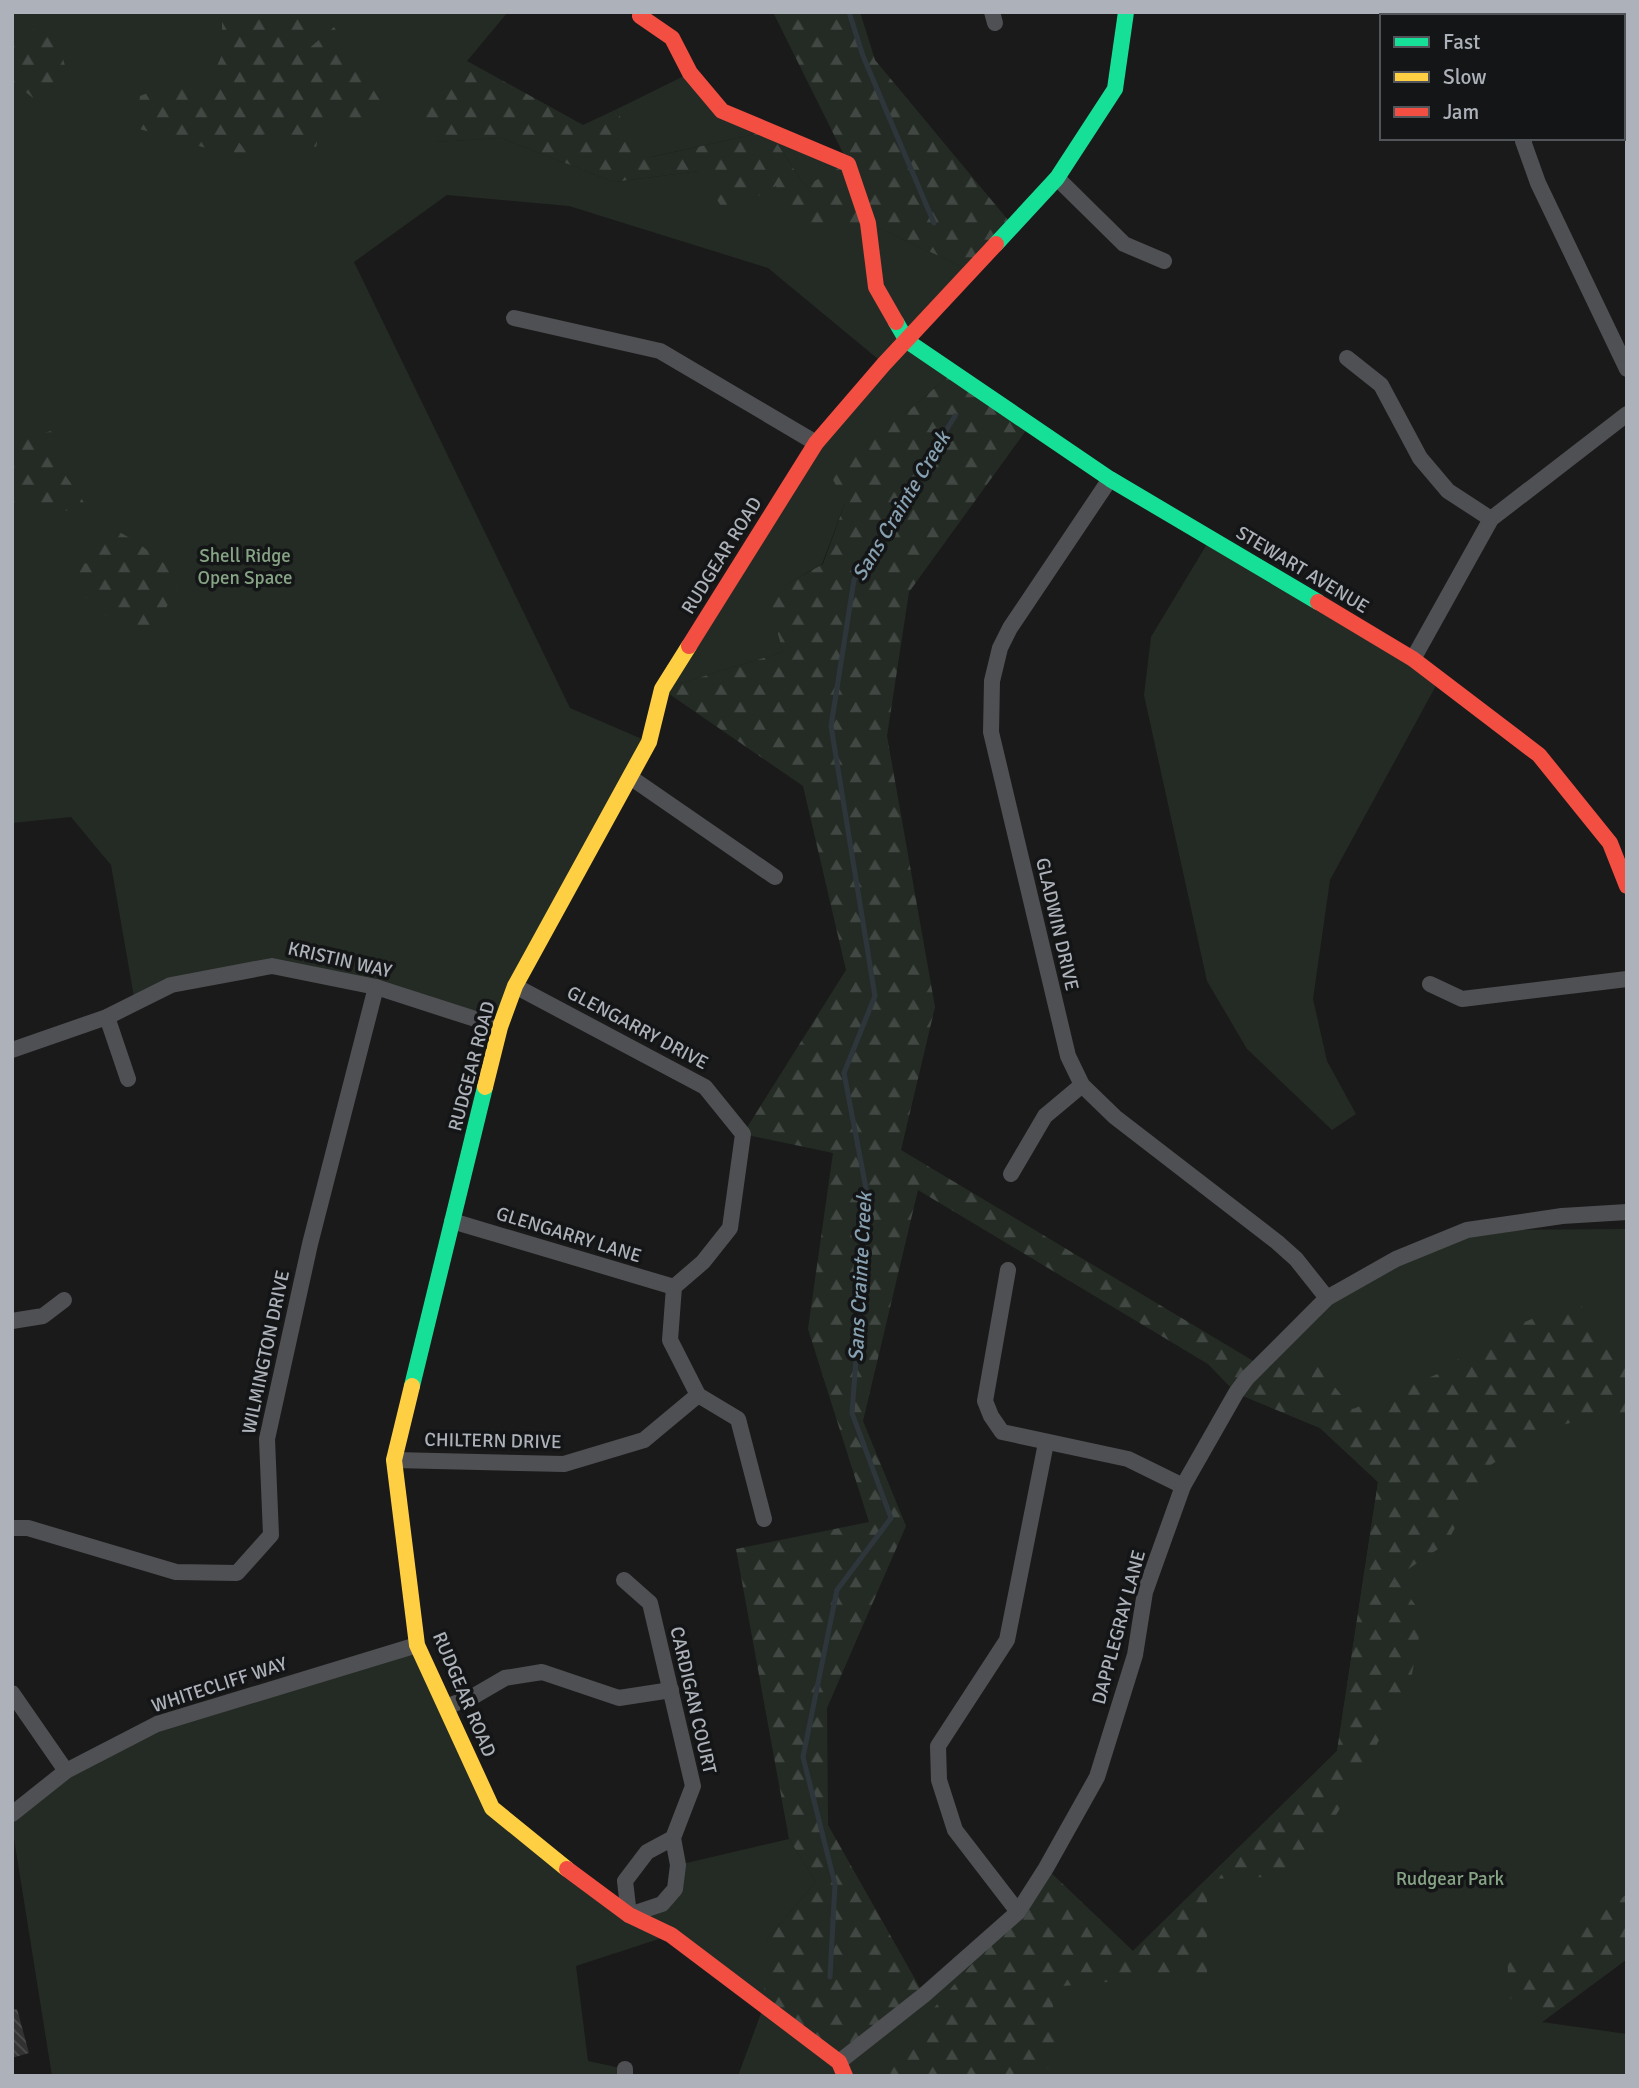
<svg xmlns="http://www.w3.org/2000/svg" width="1639" height="2088" viewBox="0 0 1639 2088" font-family="Signika,sans-serif">
<defs>
<pattern id="forest-firs" width="22" height="20" patternUnits="userSpaceOnUse" patternTransform="scale(1.75)"><rect width="22" height="20" fill="#242b24"/><path d="M5 1l3.5 6h-7zM16 11l3.5 6h-7z" fill="#414742"/></pattern>
<pattern id="building-back-hatch" width="6" height="6" patternUnits="userSpaceOnUse" patternTransform="scale(1.75)"><rect width="6" height="6" fill="#323233"/><path d="M-1 5l2 2M0 0l6 6M5-1l2 2" fill="none" stroke="#4d4d4e"/></pattern>
</defs>
<rect width="100%" height="100%" fill="#1a1a1a"/>
<!-- green -->
<g fill="#242b24">
<polygon points="12,12 508,12 467,61 434,142 501,138 614,182 699,171 776,186 868,223 971,271 907,340 953,372 905,414 845,503 822,564 768,595 783,652 662,689 816,443 884,364 768,268 569,206 447,195 354,262 570,708 649,742 500,1027 272,966 135,1003 111,865 71,817 12,823"/>
<polygon points="690,73 722,111 848,164 805,186 769,131 651,157 615,110"/>
<polygon points="1210,539 1439,680 1330,880 1313,999 1327,1061 1356,1114 1332,1130 1247,1049 1207,981 1144,695 1151,637"/>
<polygon points="1627,1229 1627,1959 1542,2022 1627,2034 1627,2076 738,2076 764,2005 671,1935 576,1966 588,2061 625,2069 625,2076 52,2076 12,1826 12,1814 66,1771 157,1724 417,1645 492,1808 629,1915 662,1904 678,1865 789,1839 816,1882 766,1940 839,2062 1017,1912 1133,1951 1337,1751 1378,1482 1320,1428 1236,1393 1327,1298 1467,1230"/>
</g>
<!-- forest -->
<g fill="url(#forest-firs)">
<polygon points="222,12 304,12 307,15 306,51 334,27 384,107 351,125 325,111 316,147 266,134 238,141 255,162 136,128 140,96 182,80 203,96 222,55"/>
<polygon points="773,12 860,12 875,60 1013,226 971,271 868,223 790,228 776,186 726,214 699,171 614,182 501,138 434,142 422,110 467,61 583,125 615,110 652,157 769,131 805,186 848,163"/>
<polygon points="51,17 68,76 33,98 12,81 12,42 15,43"/>
<polygon points="953,372 1030,425 909,592 887,736 935,1007 901,1150 1260,1365 1318,1367 1353,1409 1440,1373 1486,1338 1577,1300 1621,1360 1627,1372 1627,1412 1621,1416 1614,1412 1546,1429 1486,1468 1447,1543 1395,1578 1423,1615 1412,1674 1374,1750 1332,1822 1296,1876 1207,1879 1207,1988 1173,1976 1052,1987 1056,2064 1030,2076 875,2076 1017,1912 1046,1868 1133,1951 1337,1751 1378,1482 1320,1428 1236,1393 1208,1364 918,1190 863,1421 906,1526 827,1708 828,1825 924,1995 839,2062 764,2005 766,1940 816,1882 789,1839 736,1549 869,1522 808,1329 833,1153 743,1134 846,970 803,786 662,689 783,652 767,595 823,564 845,503 827,468 905,414"/>
<polygon points="51,431 63,472 94,517 138,543 182,577 148,643 102,613 42,555 100,566 94,517 33,503 12,522 12,442"/>
<polygon points="1627,1894 1627,1959 1542,2022 1509,1997 1507,1951 1531,1967"/>
</g>
<g fill="none" stroke-linecap="round" stroke-linejoin="round">
<!-- stream -->
<g stroke="#2e363c" stroke-width="5">
<polyline points="849,12 863,56 934,223"/>
<polyline points="830,1977 835,1884 803,1757 837,1590 891,1518 852,1413 868,1199 844,1073 875,996 831,726 854,580 955,416"/>
</g>
</g>
<!-- building -->
<polygon fill="url(#building-back-hatch)" points="17,2009 29,2053 12,2058 12,2010"/>
<g fill="none" stroke-linecap="round" stroke-linejoin="round">
<!-- street -->
<g stroke="#4f5053" stroke-width="16">
<polyline points="992,12 995,23"/>
<polyline points="1525,138 1523,141 1538,183 1627,369"/>
<polyline points="1057,178 1124,244 1164,261"/>
<polyline points="514,318 660,351 816,443"/>
<polyline points="1347,358 1381,385 1420,458 1448,491 1491,519"/>
<polyline points="1110,479 1010,628 1000,648 992,681 991,732 1068,1056 1082,1085 1115,1117 1277,1242 1296,1259 1327,1298"/>
<polyline points="1413,659 1491,519 1627,414"/>
<polyline points="630,777 775,877"/>
<polyline points="1430,984 1462,999 1627,979"/>
<polyline points="515,986 705,1087 743,1134 730,1228 703,1262 674,1287 670,1340 698,1395 738,1419 764,1519"/>
<polyline points="107,1017 128,1079"/>
<polyline points="12,1050 107,1017 171,985 272,966 376,987 500,1027"/>
<polyline points="1011,1174 1045,1116 1082,1085"/>
<polyline points="452,1221 674,1287"/>
<polyline points="1008,1270 985,1401 991,1416 1002,1432 1128,1459 1183,1486"/>
<polyline points="12,1321 43,1316 64,1300"/>
<polyline points="394,1460 564,1464 644,1440 698,1395"/>
<polyline points="12,1528 28,1528 176,1572 237,1573 271,1535 267,1439 310,1244 376,987"/>
<polyline points="624,1580 650,1603 693,1786 673,1838 678,1865 675,1889 662,1904 629,1915 625,1881 647,1852 673,1838"/>
<polyline points="12,1693 66,1771"/>
<polyline points="446,1707 474,1696 505,1678 542,1672 619,1698 671,1690"/>
<polyline points="12,1814 66,1771 157,1724 417,1645"/>
<polyline points="1018,1912 955,1830 939,1780 938,1746 1007,1640 1046,1443"/>
<polyline points="839,2062 924,1995 1018,1912 1046,1868 1097,1777 1135,1655 1145,1592 1183,1486 1236,1393 1247,1378 1327,1298 1396,1259 1467,1230 1562,1216 1627,1212"/>
<polyline points="625,2076 625,2069"/>
</g>
<!-- fast -->
<g stroke="#16e098" stroke-width="16">
<polyline points="996,244 1057,178 1115,89 1126,12"/>
<polyline points="896,322 907,341 1110,479 1318,602"/>
<polyline points="412,1386 485,1087"/>
</g>
<!-- slow -->
<g stroke="#ffcf43" stroke-width="16">
<polyline points="485,1087 500,1027 515,986 649,742 662,689 689,646"/>
<polyline points="412,1386 394,1460 417,1645 492,1808 567,1869"/>
</g>
<!-- jam -->
<g stroke="#f24e42" stroke-width="16">
<polyline points="640,16 672,38 690,73 722,111 848,164 868,223 876,287 896,322"/>
<polyline points="1318,602 1413,659 1539,755 1610,843 1627,886"/>
<polyline points="689,646 816,443 884,364 996,244"/>
<polyline points="567,1869 629,1915 671,1935 839,2062 845,2076"/>
</g>
</g>
<g text-anchor="middle" stroke-width="7" stroke-linejoin="round" paint-order="stroke">
<!-- park labels -->
<g font-size="19" fill="#86a485" stroke="#141516">
<text x="245" y="562">Shell Ridge<tspan x="245" dy="22">Open Space</tspan></text>
<text x="1450" y="1885">Rudgear Park</text>
</g>
<!-- street labels -->
<g font-size="19" fill="#adb2ba" stroke="#141516">
<text transform="translate(721 555) rotate(-58)" y="7">RUDGEAR ROAD</text>
<text transform="translate(1303 569) rotate(31)" y="7">STEWART AVENUE</text>
<text transform="translate(1058 924) rotate(77)" y="7">GLADWIN DRIVE</text>
<text transform="translate(340 959) rotate(13)" y="7">KRISTIN WAY</text>
<text transform="translate(638 1027) rotate(28)" y="7">GLENGARRY DRIVE</text>
<text transform="translate(471 1066) rotate(-75)" y="7">RUDGEAR ROAD</text>
<text transform="translate(569 1234) rotate(17)" y="7">GLENGARRY LANE</text>
<text transform="translate(265 1352) rotate(-78)" y="7">WILMINGTON DRIVE</text>
<text transform="translate(493 1440) rotate(1)" y="7">CHILTERN DRIVE</text>
<text transform="translate(1118 1627) rotate(-75)" y="7">DAPPLEGRAY LANE</text>
<text transform="translate(219 1684) rotate(-18)" y="7">WHITECLIFF WAY</text>
<text transform="translate(465 1694) rotate(67)" y="7">RUDGEAR ROAD</text>
<text transform="translate(694 1700) rotate(77)" y="7">CARDIGAN COURT</text>
</g>
<!-- water labels -->
<g font-size="21" font-style="italic" fill="#87a1b2" stroke="#141516">
<text transform="translate(901 506) rotate(-59)" y="7">Sans Crainte Creek</text>
<text transform="translate(860 1277) rotate(-87)" y="7">Sans Crainte Creek</text>
</g>
</g>
<!-- border -->
<rect width="1639" height="2088" fill="none" stroke="#adb2ba" stroke-width="28"/>
<!-- legend -->
<rect x="1380" y="14" width="245" height="126" fill="#141516" stroke="#515458" stroke-width="2"/>
<rect x="1394" y="37" width="35" height="10" fill="#16e098" stroke="#515458" stroke-width="2"/>
<text x="1443" y="49" font-size="21" fill="#adb2ba">Fast</text>
<rect x="1394" y="72" width="35" height="10" fill="#ffcf43" stroke="#515458" stroke-width="2"/>
<text x="1443" y="84" font-size="21" fill="#adb2ba">Slow</text>
<rect x="1394" y="107" width="35" height="10" fill="#f24e42" stroke="#515458" stroke-width="2"/>
<text x="1443" y="119" font-size="21" fill="#adb2ba">Jam</text>
</svg>
